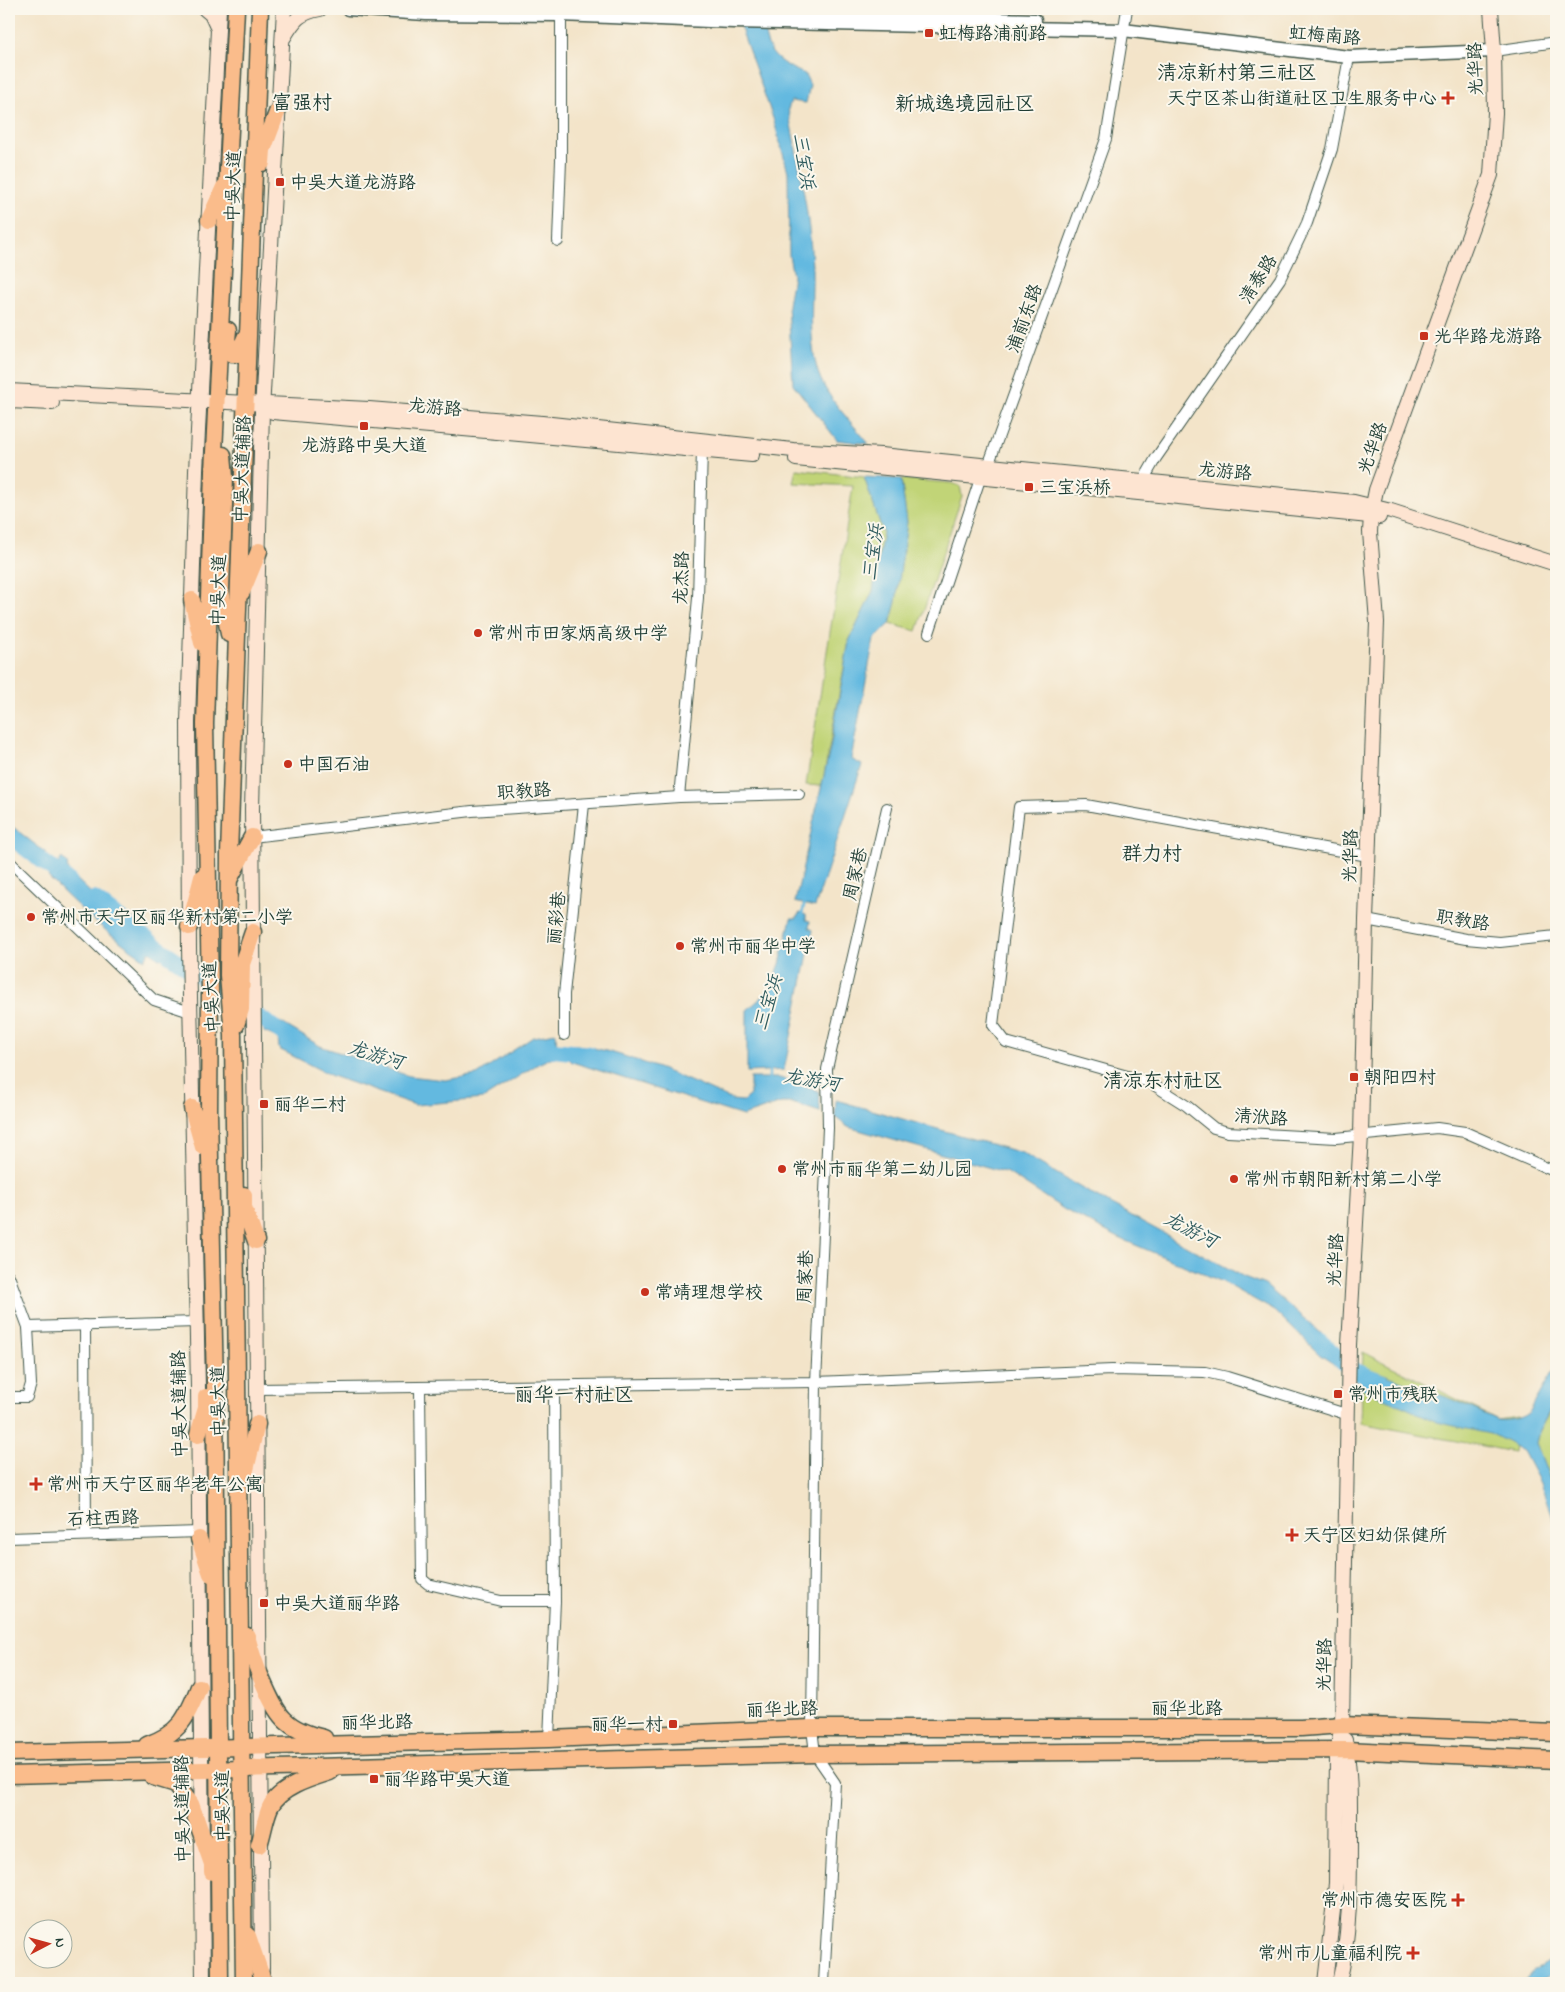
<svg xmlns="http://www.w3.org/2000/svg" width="1565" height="1992" viewBox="0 0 1565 1992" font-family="'Indie Flower','LXGW WenKai TC',sans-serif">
<rect width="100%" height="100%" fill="#fbf7ec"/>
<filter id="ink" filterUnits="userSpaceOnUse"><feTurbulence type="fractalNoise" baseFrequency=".02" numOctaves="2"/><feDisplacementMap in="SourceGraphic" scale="10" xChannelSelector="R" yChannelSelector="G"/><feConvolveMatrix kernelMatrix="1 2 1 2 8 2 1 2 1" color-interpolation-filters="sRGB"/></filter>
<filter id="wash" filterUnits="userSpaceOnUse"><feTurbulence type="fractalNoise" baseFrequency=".0096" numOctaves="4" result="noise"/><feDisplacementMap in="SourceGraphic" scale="20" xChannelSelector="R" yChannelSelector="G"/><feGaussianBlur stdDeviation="1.12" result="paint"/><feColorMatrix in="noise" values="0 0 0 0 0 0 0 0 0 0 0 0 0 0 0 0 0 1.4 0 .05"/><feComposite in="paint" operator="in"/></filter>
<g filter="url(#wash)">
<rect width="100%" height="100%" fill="#f3e4c9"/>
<!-- green -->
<g fill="#c1d477" stroke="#708856">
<polygon points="796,469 864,477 883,532 873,591 849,641 822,786 806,785 853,486 793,483"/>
<polygon points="901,479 951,483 960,486 962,496 917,631 890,624 896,602 907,522"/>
<polygon points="1363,1352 1498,1420 1518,1417 1514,1452 1361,1423"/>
<polygon points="1556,1399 1556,1495 1536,1443 1539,1432"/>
</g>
<!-- water -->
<g fill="#64b9e0" stroke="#427b8a">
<path d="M734,9H763C764,47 768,59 805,74L810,85L806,103L791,101L788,109C798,162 810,213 812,267C813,301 808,335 817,369C825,397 851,421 869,444L837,440L793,384L788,305L793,276L789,255L788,172L774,121Z"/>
<polygon points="864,477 901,479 907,522 896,602 890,624 874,639 851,759 862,765 815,907 795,902 830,749 849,641 873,591 883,532"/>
<polygon points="9,824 46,853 36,865 9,844"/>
<path d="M62,858L67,863L68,871L130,930L146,934L160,946V959L150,951L145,959C108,935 78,907 48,877Z"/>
<polygon points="799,913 806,915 806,920 810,921 809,928 813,930 784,1070 747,1072 747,1010 769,991 780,964 791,918 797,918"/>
<polygon points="264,1018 276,1026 280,1022 320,1046 409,1076 445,1080 477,1075 533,1037 556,1033 557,1055 538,1064 483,1099 415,1105 332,1076 279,1049 278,1038 264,1032"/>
<path d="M577,1045C626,1052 687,1079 732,1100L743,1101L750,1095V1078H780L819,1091L820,1112L792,1103H781L743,1116L572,1062L566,1056L567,1046Z"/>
<polygon points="836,1100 1022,1153 1093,1195 1244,1277 1265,1285 1336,1346 1337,1366 1320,1355 1275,1311 1223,1282 1119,1238 1065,1210 1008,1173 848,1127 835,1117"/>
<path d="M1362,1366L1454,1400L1498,1420C1509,1421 1523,1419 1530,1411L1556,1366V1399L1539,1431L1536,1443L1556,1495V1528L1540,1483L1523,1451L1494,1435L1437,1422L1362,1388Z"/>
<polygon points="1556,1957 1556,1972 1536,1983 1516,1983"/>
</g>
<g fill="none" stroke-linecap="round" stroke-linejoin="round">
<!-- stream -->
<g stroke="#64b9e0" stroke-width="2.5">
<polyline points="802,915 805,901"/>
<polyline points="769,1069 769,1081"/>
</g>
<!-- river -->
<g stroke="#64b9e0" stroke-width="16">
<polyline points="9,836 70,882"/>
<polyline points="94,899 155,945 282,1033"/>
<polyline points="537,1053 545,1049 589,1054"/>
<polyline points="1320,1341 1351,1369 1382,1382"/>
</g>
</g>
</g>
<g filter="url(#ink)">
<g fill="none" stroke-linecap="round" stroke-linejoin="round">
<!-- minor casing -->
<g stroke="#3f564a" stroke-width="12">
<g id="minor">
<polyline points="1494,51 1556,42"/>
<polyline points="558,241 561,160 561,9"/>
<polyline points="1140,486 1156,458 1280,279 1307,223 1332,149 1349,57"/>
<polyline points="929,633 981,476 988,466 1106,139 1127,9"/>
<polyline points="679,797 698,598 702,450"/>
<polyline points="252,837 472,811 679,797 799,794"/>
<polyline points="1368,856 1086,805 1019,807 993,1025 1006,1042 1149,1082 1187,1106 1214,1128 1228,1132 1336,1138 1437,1128 1465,1132 1556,1172"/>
<polyline points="9,861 154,1000 190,1012"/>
<polyline points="1366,920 1466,939 1500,942 1556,936"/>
<polyline points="564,1035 564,994 584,804"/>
<polyline points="9,1276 28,1327 31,1384 27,1397 9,1397"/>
<polyline points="85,1325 86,1535"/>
<polyline points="28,1327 196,1322"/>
<polyline points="420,1388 422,1579 428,1584 501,1601 555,1601"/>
<polyline points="257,1389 816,1382 1112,1370 1205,1372 1227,1377 1349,1415"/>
<polyline points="9,1538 199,1532"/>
<polyline points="549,1739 555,1601 554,1386"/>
<polyline points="824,1983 835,1783 815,1754 812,1728 816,1382 828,1128 827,1069 887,808"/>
</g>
</g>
<!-- tertiary casing -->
<g stroke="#3f564a" stroke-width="15">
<g id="tertiary">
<polyline points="348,9 426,14 560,15 734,22 1123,30 1349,57 1494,51"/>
<polyline points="653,10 1035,20"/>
</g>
</g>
<!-- secondary casing -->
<g stroke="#3f564a" stroke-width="16">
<g id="secondary">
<polyline points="205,9 211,14 218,29"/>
<path d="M284,37C295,19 299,13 320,9"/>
<polyline points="9,391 369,409 542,423 793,450 881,455 1354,502 1391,511 1556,564"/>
<polyline points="9,401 52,403"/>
<polyline points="273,412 752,455"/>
<polyline points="796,459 1379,517"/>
<polyline points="262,1968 252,809 262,411 284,9"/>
<polyline points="203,1983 198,1387 189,948 188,723 196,471 219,9"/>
<polyline points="1325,1983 1336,1883 1337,1751 1342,1725 1349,1345 1361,1135 1366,920 1377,622 1370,532 1371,515 1376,490 1491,175 1495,113 1494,51 1491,9"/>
<path d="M1339,1983C1350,1936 1350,1887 1350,1839C1350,1806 1351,1773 1345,1740"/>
</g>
</g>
<!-- primary casing -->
<g stroke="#3f564a" stroke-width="19">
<g id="primary">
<polyline points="262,163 263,150 278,110"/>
<polyline points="209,220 224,187"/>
<polyline points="228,330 227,340 232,354 238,354 246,336"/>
<polyline points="216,460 218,455 223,455 225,477 221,590 229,634"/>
<polyline points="242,592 259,551"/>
<polyline points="192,600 202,643"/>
<polyline points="230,878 252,837"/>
<polyline points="189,927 202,877"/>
<polyline points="236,1025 241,1009 242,964 253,932"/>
<polyline points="192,1108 203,1147"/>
<polyline points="244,1195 244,1207 256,1241"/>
<polyline points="198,1435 206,1408 206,1397"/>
<polyline points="245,1474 257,1424"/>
<polyline points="199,1539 211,1574"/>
<path d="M247,1636C251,1651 256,1666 262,1680C277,1715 285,1730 324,1738"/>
<path d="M147,1745C180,1733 187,1718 199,1687"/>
<polyline points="9,1753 549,1739 812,1728 1301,1728 1342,1725 1556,1733"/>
<polyline points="9,1775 815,1754 1346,1750 1556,1760"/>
<polyline points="153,1777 176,1784 191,1804 212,1864 212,1872"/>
<path d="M259,1845C263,1833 265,1818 270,1807C280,1787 311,1778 330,1772"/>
<polyline points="248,1936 262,1977"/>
<polyline points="220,1983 215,1386 209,1112 210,990 205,724 213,472 236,9"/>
<polyline points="244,1983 233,1035 228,975 229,854 260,9"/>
</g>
</g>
<!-- minor -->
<use href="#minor" stroke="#fff" stroke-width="10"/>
<!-- tertiary -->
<use href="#tertiary" stroke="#fff" stroke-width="12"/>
<!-- secondary -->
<use href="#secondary" stroke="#fde4d1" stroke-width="14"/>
<!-- primary -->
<use href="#primary" stroke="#fabc8b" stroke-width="16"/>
</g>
</g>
<!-- markers -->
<g fill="#c8321e" stroke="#fbf7ec" stroke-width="2">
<rect x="924" y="28" width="10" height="10" rx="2.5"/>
<path d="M1445.5 90.5h5v5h5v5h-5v5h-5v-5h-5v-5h5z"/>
<rect x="275" y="177" width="10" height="10" rx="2.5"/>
<rect x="1419" y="331" width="10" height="10" rx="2.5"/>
<rect x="359" y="421" width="10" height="10" rx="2.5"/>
<rect x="1024" y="482" width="10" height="10" rx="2.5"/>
<circle cx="478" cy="633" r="5"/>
<circle cx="288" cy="764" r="5"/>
<circle cx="31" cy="917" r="5"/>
<circle cx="680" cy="946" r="5"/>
<rect x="1349" y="1072" width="10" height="10" rx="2.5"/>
<rect x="259" y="1099" width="10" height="10" rx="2.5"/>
<circle cx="782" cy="1169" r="5"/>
<circle cx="1234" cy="1179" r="5"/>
<circle cx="645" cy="1292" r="5"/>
<rect x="1333" y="1389" width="10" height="10" rx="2.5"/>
<path d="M33.5 1476.5h5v5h5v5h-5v5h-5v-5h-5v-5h5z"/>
<path d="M1289.5 1527.5h5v5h5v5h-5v5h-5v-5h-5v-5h5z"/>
<rect x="259" y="1598" width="10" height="10" rx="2.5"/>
<rect x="668" y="1719" width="10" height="10" rx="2.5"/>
<rect x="369" y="1774" width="10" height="10" rx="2.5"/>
<path d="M1455.5 1892.5h5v5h5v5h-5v5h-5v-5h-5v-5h5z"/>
<path d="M1410.5 1945.5h5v5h5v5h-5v5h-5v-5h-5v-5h5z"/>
</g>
<g text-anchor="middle" stroke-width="4" stroke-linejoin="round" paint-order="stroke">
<!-- poi labels -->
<g font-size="18" fill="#1f3d34" stroke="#fbf7ec" text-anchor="start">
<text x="939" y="39">虹梅路浦前路</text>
<text x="1437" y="104" text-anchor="end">天宁区茶山街道社区卫生服务中心</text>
<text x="290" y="188">中吴大道龙游路</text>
<text x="1434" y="342">光华路龙游路</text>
<text x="364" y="451" text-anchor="middle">龙游路中吴大道</text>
<text x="1039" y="493">三宝浜桥</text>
<text x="488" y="639">常州市田家炳高级中学</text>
<text x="298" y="770">中国石油</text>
<text x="41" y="923">常州市天宁区丽华新村第二小学</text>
<text x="690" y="952">常州市丽华中学</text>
<text x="1364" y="1083">朝阳四村</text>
<text x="274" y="1110">丽华二村</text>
<text x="792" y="1175">常州市丽华第二幼儿园</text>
<text x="1244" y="1185">常州市朝阳新村第二小学</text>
<text x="655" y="1298">常靖理想学校</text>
<text x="1348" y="1400">常州市残联</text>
<text x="47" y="1490">常州市天宁区丽华老年公寓</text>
<text x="1303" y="1541">天宁区妇幼保健所</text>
<text x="274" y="1609">中吴大道丽华路</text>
<text x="663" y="1730" text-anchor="end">丽华一村</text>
<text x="384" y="1785">丽华路中吴大道</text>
<text x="1447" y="1906" text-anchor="end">常州市德安医院</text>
<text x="1402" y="1959" text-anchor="end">常州市儿童福利院</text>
</g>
<!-- street labels -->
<g font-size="18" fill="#1f3d34" stroke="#fbf7ec">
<text transform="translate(1325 35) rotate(5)" y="6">虹梅南路</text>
<text transform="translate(1475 69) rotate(-92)" y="6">光华路</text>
<text transform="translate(233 186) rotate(-88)" y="6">中吴大道</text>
<text transform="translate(1258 279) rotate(-58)" y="6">清泰路</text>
<text transform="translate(1024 318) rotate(-70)" y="6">浦前东路</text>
<text transform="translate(435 407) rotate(5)" y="6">龙游路</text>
<text transform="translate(1372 448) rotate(-70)" y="6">光华路</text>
<text transform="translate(242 469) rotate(-88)" y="6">中吴大道辅路</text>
<text transform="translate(1225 471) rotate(5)" y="6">龙游路</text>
<text transform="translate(681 578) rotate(-88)" y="6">龙杰路</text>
<text transform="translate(218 590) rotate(-88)" y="6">中吴大道</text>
<text transform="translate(524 791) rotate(-4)" y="6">职教路</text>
<text transform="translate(1350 856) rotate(-88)" y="6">光华路</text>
<text transform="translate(855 874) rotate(-77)" y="6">周家巷</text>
<text transform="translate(556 918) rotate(-84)" y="6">丽彩巷</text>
<text transform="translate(1463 920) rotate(9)" y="6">职教路</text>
<text transform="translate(211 997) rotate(-93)" y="6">中吴大道</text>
<text transform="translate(1261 1117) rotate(4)" y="6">清洑路</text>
<text transform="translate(1335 1260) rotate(-87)" y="6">光华路</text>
<text transform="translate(805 1277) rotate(-88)" y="6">周家巷</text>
<text transform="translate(218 1401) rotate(-91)" y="6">中吴大道</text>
<text transform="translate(179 1404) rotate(-91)" y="6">中吴大道辅路</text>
<text transform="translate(103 1518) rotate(-2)" y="6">石柱西路</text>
<text transform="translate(1324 1665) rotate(-89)" y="6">光华路</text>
<text x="1187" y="1714">丽华北路</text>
<text transform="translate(782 1709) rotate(-2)" y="6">丽华北路</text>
<text transform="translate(377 1722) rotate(-1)" y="6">丽华北路</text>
<text transform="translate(222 1806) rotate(-90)" y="6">中吴大道</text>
<text transform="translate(182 1809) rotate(-91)" y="6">中吴大道辅路</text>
</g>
<!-- water labels -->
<g font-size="19" font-style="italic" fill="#305c5f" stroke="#fbf7ec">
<text transform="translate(805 161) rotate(81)" y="7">三宝浜</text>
<text transform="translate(872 552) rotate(-82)" y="7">三宝浜</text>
<text transform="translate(767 1002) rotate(-73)" y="7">三宝浜</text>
<text transform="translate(376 1054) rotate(17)" y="7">龙游河</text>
<text transform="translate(812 1079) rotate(10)" y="7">龙游河</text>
<text transform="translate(1191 1229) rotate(27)" y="7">龙游河</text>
</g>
<!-- quarter labels -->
<g font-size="20" fill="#1f3d34" stroke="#fbf7ec">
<text x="1237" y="79">清凉新村第三社区</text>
<text x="302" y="109">富强村</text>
<text x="965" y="110">新城逸境园社区</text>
<text x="1152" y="860">群力村</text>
<text x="1163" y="1087">清凉东村社区</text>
<text x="574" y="1401">丽华一村社区</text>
</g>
</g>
<!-- margin -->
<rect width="1565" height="1992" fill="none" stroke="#fbf7ec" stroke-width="30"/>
<!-- north arrow -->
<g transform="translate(48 1944) rotate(84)"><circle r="24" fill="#fbf7ec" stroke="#a3ada2"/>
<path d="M0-4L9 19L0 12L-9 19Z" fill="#c8321e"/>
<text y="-8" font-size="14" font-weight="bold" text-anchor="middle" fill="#1f3d34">N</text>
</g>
</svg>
